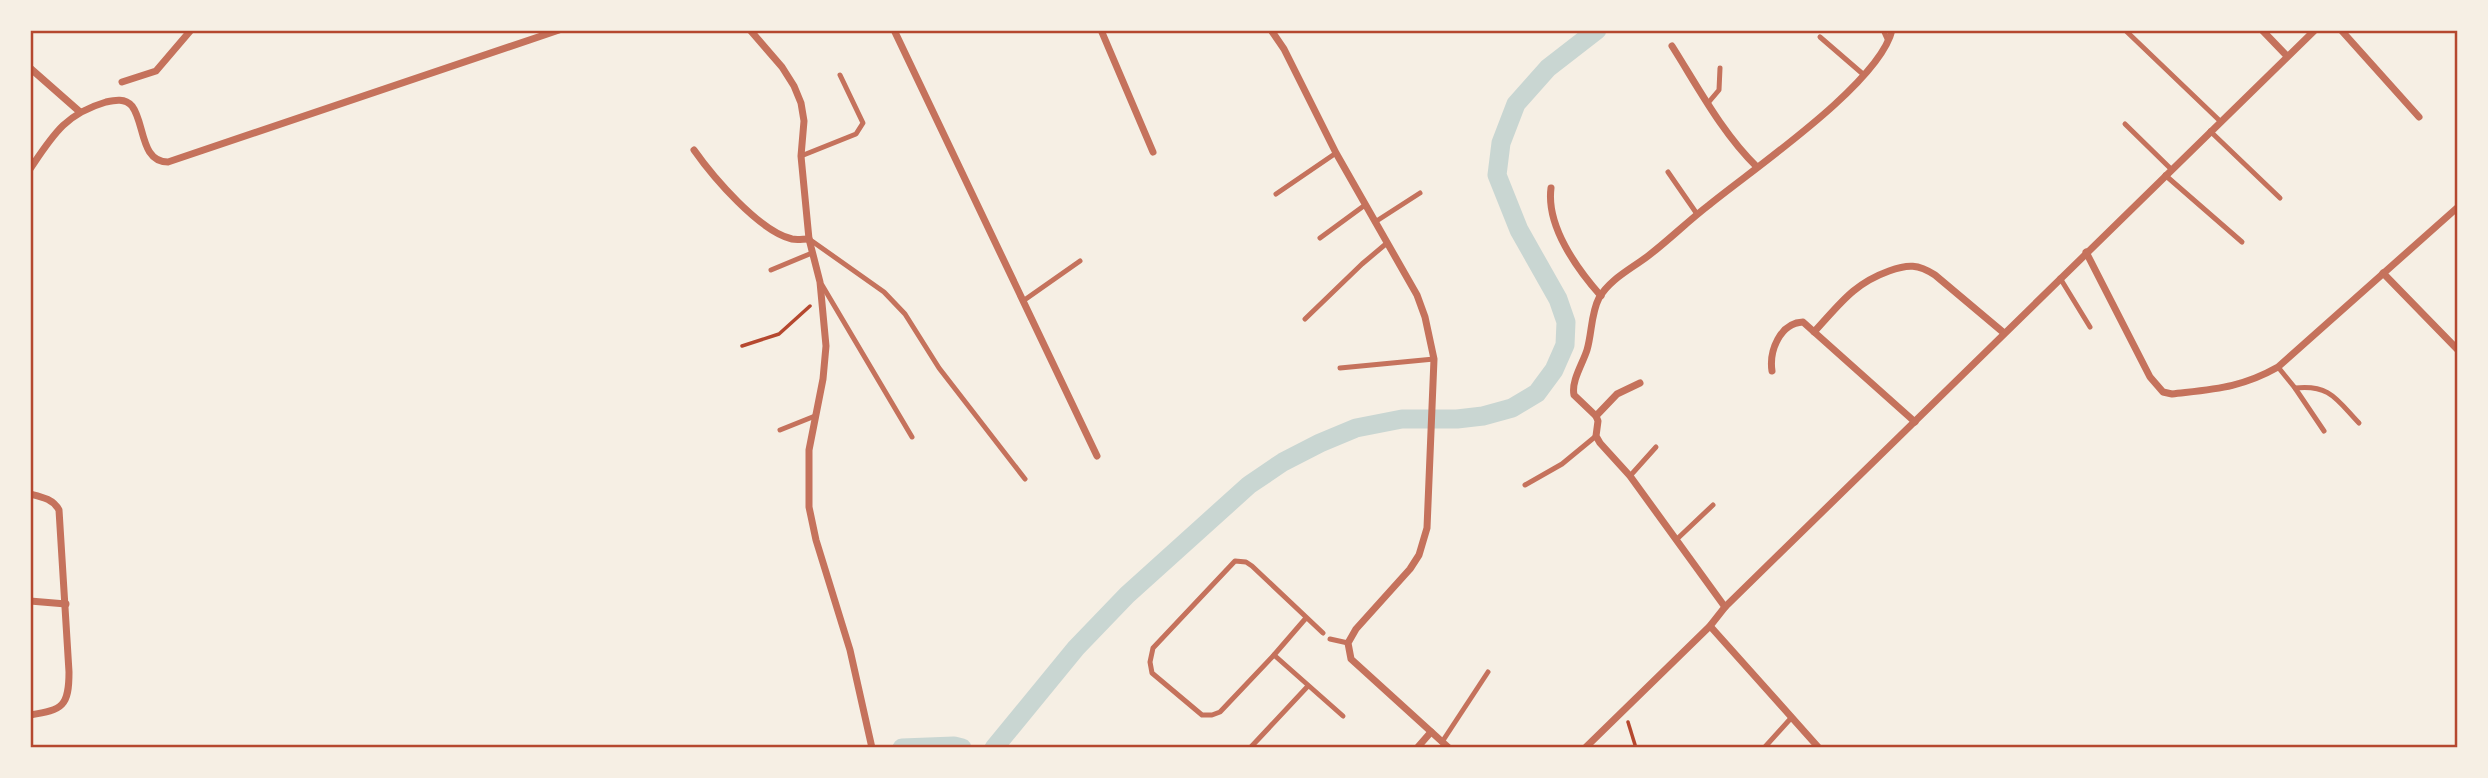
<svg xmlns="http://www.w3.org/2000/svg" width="2488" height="778" viewBox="0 0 2488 778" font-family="Rubik,sans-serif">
<rect width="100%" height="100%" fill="#f6efe4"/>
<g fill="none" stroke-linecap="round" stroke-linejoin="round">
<!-- canal -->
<g stroke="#c9d6d2" stroke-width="19">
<polyline points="902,748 954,746 962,748"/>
<polyline points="994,748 1076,648 1127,595 1249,485 1283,462 1320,443 1356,428 1402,419 1457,419 1483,416 1512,408 1537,393 1554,370 1565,345 1566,322 1558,299 1519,230 1497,175 1501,143 1516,104 1548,68 1597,30"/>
</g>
<!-- path -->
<g stroke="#b5482f" stroke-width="3.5">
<polyline points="742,346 779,334 810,306"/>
<polyline points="1628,722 1636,748"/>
</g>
<!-- service -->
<g stroke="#c5725c" stroke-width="5">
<polyline points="1883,30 1888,41"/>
<polyline points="2125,30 2220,121"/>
<polyline points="1820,37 1864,75"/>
<polyline points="1708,103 1719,90 1720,68"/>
<polyline points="2125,124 2171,169"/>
<polyline points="2210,131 2280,198"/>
<polyline points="801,156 856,134 863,123 840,75"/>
<polyline points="1668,172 1697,214"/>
<polyline points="2165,175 2242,242"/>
<polyline points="1276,194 1336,153"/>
<polyline points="1375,222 1420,193"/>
<polyline points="1320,238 1365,205"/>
<polyline points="809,239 884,292 905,314 939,368 1025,479"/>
<polyline points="771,270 812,253"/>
<polyline points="2060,278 2090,327"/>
<polyline points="822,285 912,437"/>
<polyline points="1023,301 1080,261"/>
<polyline points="1305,319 1362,264 1387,243"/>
<polyline points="2278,367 2295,388 2324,431"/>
<polyline points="1340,368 1434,359"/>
<path d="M2295,388C2330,384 2337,400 2359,423"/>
<polyline points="780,430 815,416"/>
<polyline points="1630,476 1656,447"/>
<polyline points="1525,485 1562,464 1596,436"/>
<polyline points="1676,540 1713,505"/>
<polyline points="1306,618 1274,655 1220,712 1212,715 1202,715 1152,673 1150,662 1153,648 1235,561 1246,562 1252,566 1323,633"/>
<polyline points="1330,639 1348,643"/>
<polyline points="1274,655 1343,716"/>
<polyline points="1442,742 1488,672"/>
<polyline points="1250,748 1308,686"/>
<polyline points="1764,748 1792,717"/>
</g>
<!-- minor -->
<g stroke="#c5725c" stroke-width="7">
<polyline points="750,30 782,67 794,86 801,103 804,121 801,156 809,239 820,282 826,346 823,379 809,450 809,507 816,540 850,650 872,748"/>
<polyline points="894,30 1097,456"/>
<polyline points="1101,30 1153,152"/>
<polyline points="1271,30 1284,49 1336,153 1417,295 1425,317 1434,359 1427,528 1419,555 1410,569 1356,629 1348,643 1351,659 1449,748"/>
<polyline points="2262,30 2287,56"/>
<polyline points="2341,30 2419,117"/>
<path d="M1672,46C1698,87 1722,133 1757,167"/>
<polyline points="30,68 80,112"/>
<polyline points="122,82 156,71 191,30"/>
<path d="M694,150C713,177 759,231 792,239C797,240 803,239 809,239"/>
<path d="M30,169C53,135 65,114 106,102C115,100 125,98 132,106C145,123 140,162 168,162L559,30"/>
<path d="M1551,188C1546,226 1577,269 1601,296"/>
<path d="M2086,252L2150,377L2163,392L2172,394C2214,389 2241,388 2278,367L2458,207"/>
<polyline points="2383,273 2458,350"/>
<path d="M1814,332C1840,304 1853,284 1889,271C1908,264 1918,264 1935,275L2004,333"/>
<path d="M1772,371C1769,351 1780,323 1803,322L1915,422"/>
<polyline points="1596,416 1617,394 1640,383"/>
<path d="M30,494C42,497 53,499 59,510L69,672C69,706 63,710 30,715"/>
<polyline points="30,601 66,604"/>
<path d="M1725,607L1630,476L1600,443L1596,436L1598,421L1596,416L1574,395C1571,381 1583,363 1587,350C1592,333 1591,313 1599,298C1610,279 1631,269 1648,256C1669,240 1688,221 1709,205C1753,169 1880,83 1892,30"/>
<polyline points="1710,626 1819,748"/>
<polyline points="1417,748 1431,732"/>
<polyline points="1585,748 1710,626 1725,607 2315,30"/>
</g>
</g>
<!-- border -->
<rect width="2488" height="778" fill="none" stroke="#f6efe4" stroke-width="63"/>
<rect x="32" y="32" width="2424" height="714" fill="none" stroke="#b5482f" stroke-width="2.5"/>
</svg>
